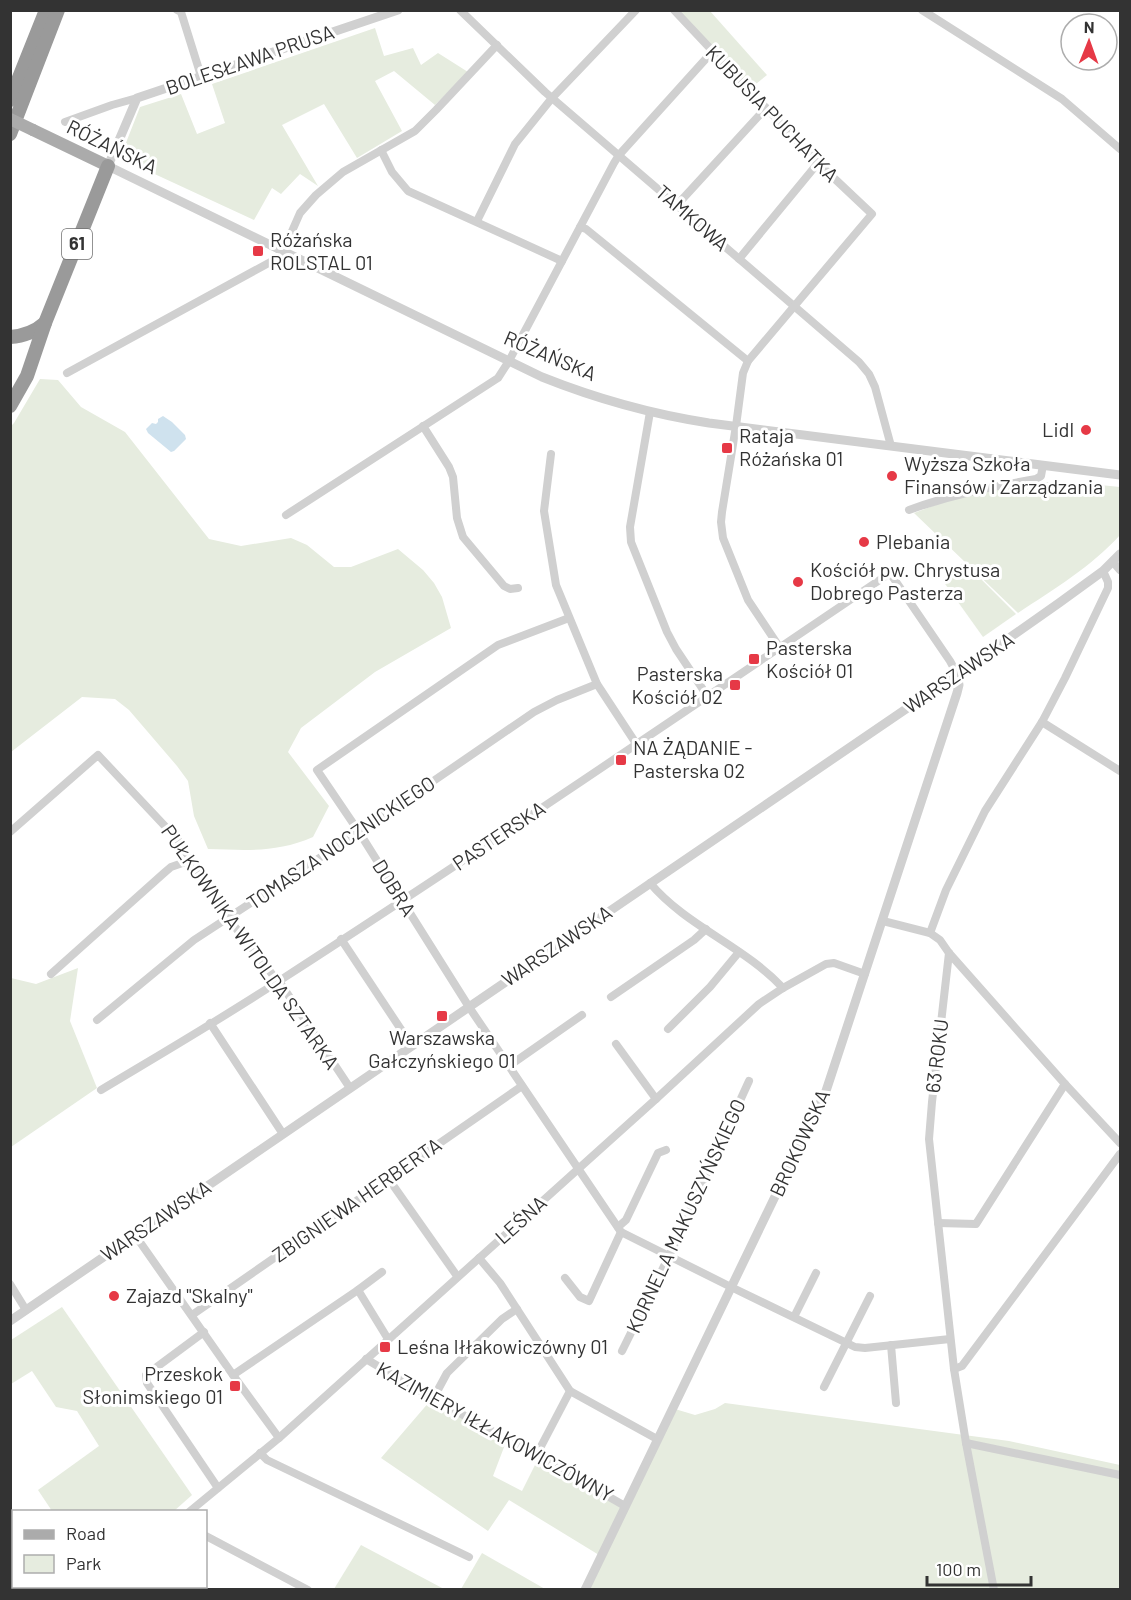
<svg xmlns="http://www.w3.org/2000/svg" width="1131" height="1600" viewBox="0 0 1131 1600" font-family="Barlow,sans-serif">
<rect width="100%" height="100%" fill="#fff"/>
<!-- green -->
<g fill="#e6ecdf">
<polygon points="678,11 710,11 767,75 751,88"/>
<polygon points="375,28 384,56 413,48 421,65 438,53 468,72 435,105 394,71 375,81 402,131 357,158 324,104 282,125 318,186 300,174 281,194 272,188 254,220 120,158 140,107 181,94 197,134 225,123 212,84"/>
<path d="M40,379L58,380L81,407L125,432L209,539L241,546L291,538L307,545L334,567H351L398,549L423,570L434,583L442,597L451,628L375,672L301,728L288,752L329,806L313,837C276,853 247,850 208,849L194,816L188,781L177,766L129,710L115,699L82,697L11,752V426L14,423Z"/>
<path d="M1048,482L1089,486L1100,485L1120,487V535C1091,567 1054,589 1018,613L914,513L949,500L986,491Z"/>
<polygon points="964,562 1016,614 983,637 943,581 943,578"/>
<polygon points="78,968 70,1021 97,1088 11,1147 11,978 36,984"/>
<polygon points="62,1307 192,1495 174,1511 52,1511 38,1490 99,1446 77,1411 56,1407 32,1371 11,1384 11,1340"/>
<polygon points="430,1401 506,1442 493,1476 522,1491 538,1459 622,1508 675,1409 695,1415 715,1409 725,1403 1009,1441 1120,1465 1120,1589 583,1589 599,1555 509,1500 488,1531 381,1458"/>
<polygon points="361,1545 444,1589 334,1589"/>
<polygon points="482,1553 545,1589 461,1589"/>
</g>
<!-- water -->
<polygon fill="#cfe2ee" points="163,416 172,422 185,435 186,439 174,451 171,452 148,433 146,429 152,423 156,424 158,422 158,419"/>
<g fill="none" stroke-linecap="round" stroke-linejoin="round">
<!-- minor -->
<g stroke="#d0d0d0" stroke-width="8">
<polyline points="177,10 181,12 201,76"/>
<polyline points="460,10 545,92 859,362 869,374 875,387 891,446"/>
<polyline points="674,10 818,163 872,214 748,361 743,373 736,426 722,512 721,522 723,538 748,600 780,648"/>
<polyline points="922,10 1062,99 1120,149"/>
<polyline points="65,122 112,105 137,98"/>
<polyline points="381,150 392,172 408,191 562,261"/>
<polyline points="677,205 766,108"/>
<polyline points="477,221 515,144 552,98 636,10"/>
<polyline points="580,227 586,229 748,361"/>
<polyline points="739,259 818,163"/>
<polyline points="67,373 276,259 282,251 289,238 300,213 316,195 343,172 415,131 436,110 497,45"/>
<polyline points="650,412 630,527 631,542 667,632 676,649 708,697"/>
<polyline points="423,426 449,467 453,477 457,518 463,537 504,586 510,589 518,588"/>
<polyline points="551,454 544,511 556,585 597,684 637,745"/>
<path d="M909,510C953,494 991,487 1036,479L1041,476L1043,465"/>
<polyline points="286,515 498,378 509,361 614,163 619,155 712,52"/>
<polyline points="1113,562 1120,570"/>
<polyline points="569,618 498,645 317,770 359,832 469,1007 621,1232 731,1287 855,1347 865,1348 950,1339"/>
<polyline points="1042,722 1120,771"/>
<polyline points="10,832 98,755 178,840 228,918 272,974 279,981 350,1088"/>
<path d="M650,883C686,926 744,946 783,988"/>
<polyline points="883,921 930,933 940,940 949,953 1065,1084 1120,1143"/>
<polyline points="930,933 946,890 985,811 1042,722 1065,678 1108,588 1108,582 1103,571"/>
<polyline points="341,939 412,1046"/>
<polyline points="949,953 932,1102 929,1139 954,1369 966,1443 994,1590"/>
<polyline points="51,974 164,873 171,867 191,860"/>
<polyline points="611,997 694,940 706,929"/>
<polyline points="97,1020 194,940 359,832 534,712 557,700 597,684"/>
<polyline points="210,1023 283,1134"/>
<polyline points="668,1029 710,987 739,952"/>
<polyline points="616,1044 656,1099"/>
<polyline points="509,1066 582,1015"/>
<path d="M101,1090C161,1054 221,1019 279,981C485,848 687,710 890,573L950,661L957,674"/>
<polyline points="388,1178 457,1276"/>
<polyline points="938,1223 976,1224 1065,1084"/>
<polyline points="618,1227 626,1220 658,1153 666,1150"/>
<polyline points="135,1235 233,1375 279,1438"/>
<polyline points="479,1258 500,1283 570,1391 657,1439"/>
<polyline points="565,1278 580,1297 589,1301 621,1232"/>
<polyline points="10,1284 26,1310"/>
<polyline points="358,1290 388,1339"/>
<polyline points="192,1315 522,1086"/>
<polyline points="794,1317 816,1273"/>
<polyline points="204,1332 146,1375 147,1383 218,1488"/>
<polyline points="891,1345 896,1403"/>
<polyline points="622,1351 669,1256 749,1081"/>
<path d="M366,1359C451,1410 539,1456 625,1506"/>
<polyline points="954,1369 962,1366 1120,1154"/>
<polyline points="233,1375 358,1290 382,1272"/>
<polyline points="824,1387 870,1296"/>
<polyline points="433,1399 447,1373 502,1319 517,1309"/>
<polyline points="966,1443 1120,1475"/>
<polyline points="260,1453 267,1460 469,1557"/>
<polyline points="537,1454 570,1391"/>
<polyline points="189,1512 279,1438 656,1099 759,1004 783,988 826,964 834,963 865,974"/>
<polyline points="206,1536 308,1590"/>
<polyline points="152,1586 158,1590"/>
<polyline points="103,1590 106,1586"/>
</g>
<!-- tertiary -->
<g stroke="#d0d0d0" stroke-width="9">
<path d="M398,10L137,98L108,166L542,377C597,399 651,414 709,423L1120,475"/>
<polyline points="10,1321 469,1007 972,664 1059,603 1103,571 1120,554"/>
<polyline points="585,1590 826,1091 957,693 959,685 957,674"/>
</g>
<!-- primary -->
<polyline stroke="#ababab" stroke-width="12" points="33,130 108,166"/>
<!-- motorway -->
<g stroke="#9a9a9a" stroke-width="14">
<polyline points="10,100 46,10"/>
<polyline points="10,134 58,10"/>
<path d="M10,337C24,336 35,332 45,323"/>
<polyline points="10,406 27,376 45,323 108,166"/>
</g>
<!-- primary-bridge -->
<polyline stroke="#ababab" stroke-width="12" points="10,119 33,130"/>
</g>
<!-- markers -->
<g fill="#e63946" stroke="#fff" stroke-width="2">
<rect x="252" y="245" width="12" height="12" rx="3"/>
<circle cx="1086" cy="430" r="6"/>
<rect x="721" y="442" width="12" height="12" rx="3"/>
<circle cx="892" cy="476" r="6"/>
<circle cx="864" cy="542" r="6"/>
<circle cx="798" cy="582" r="6"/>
<rect x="748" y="653" width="12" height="12" rx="3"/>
<rect x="729" y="679" width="12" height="12" rx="3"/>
<rect x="615" y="754" width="12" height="12" rx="3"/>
<rect x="436" y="1010" width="12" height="12" rx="3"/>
<circle cx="114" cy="1296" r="6"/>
<rect x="379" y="1341" width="12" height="12" rx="3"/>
<rect x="229" y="1380" width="12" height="12" rx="3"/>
</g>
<g text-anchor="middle" stroke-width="6" stroke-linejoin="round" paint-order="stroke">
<!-- shield labels -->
<rect fill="#fff" stroke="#707070" stroke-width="1.5" x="62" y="229" width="30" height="30" rx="4.5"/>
<g font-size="18" font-weight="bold" fill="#333">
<text x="77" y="250">61</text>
</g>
<!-- street labels -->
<g font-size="20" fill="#333" stroke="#fff">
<text transform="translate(250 60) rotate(-19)" y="7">BOLESŁAWA PRUSA</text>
<text transform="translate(772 114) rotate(46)" y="7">KUBUSIA PUCHATKA</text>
<text transform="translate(112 147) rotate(26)" y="7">RÓŻAŃSKA</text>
<text transform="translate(692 218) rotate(41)" y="7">TAMKOWA</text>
<text transform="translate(550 356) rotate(23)" y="7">RÓŻAŃSKA</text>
<text transform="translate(959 673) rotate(-34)" y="7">WARSZAWSKA</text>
<text transform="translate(499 836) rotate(-34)" y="7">PASTERSKA</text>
<text transform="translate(341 843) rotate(-34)" y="7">TOMASZA NOCZNICKIEGO</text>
<text transform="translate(394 888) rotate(58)" y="7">DOBRA</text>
<text transform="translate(557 946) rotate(-34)" y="7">WARSZAWSKA</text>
<text transform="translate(250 947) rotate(55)" y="7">PUŁKOWNIKA WITOLDA SZTARKA</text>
<text transform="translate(937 1056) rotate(-83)" y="7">63 ROKU</text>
<text transform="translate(800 1143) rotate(-65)" y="7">BROKOWSKA</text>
<text transform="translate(357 1200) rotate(-35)" y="7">ZBIGNIEWA HERBERTA</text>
<text transform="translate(686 1216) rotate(-65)" y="7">KORNELA MAKUSZYŃSKIEGO</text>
<text transform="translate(521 1220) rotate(-42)" y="7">LEŚNA</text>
<text transform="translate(156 1221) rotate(-34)" y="7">WARSZAWSKA</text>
<text transform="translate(495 1432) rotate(29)" y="7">KAZIMIERY IŁŁAKOWICZÓWNY</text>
</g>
<!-- poi labels -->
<g font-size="20" fill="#333" stroke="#fff" text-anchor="start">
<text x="270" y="247">Różańska<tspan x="270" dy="23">ROLSTAL 01</tspan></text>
<text x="1074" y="437" text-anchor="end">Lidl</text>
<text x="739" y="443">Rataja<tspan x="739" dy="23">Różańska 01</tspan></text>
<text x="904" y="471">Wyższa Szkoła<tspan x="904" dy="23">Finansów i Zarządzania</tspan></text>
<text x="876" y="549">Plebania</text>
<text x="810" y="577">Kościół pw. Chrystusa<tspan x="810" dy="23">Dobrego Pasterza</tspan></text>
<text x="766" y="655">Pasterska<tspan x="766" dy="23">Kościół 01</tspan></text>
<text x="723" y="681" text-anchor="end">Pasterska<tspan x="723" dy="23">Kościół 02</tspan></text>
<text x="633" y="755">NA ŻĄDANIE -<tspan x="633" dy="23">Pasterska 02</tspan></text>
<text x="442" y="1045" text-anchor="middle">Warszawska<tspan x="442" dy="23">Gałczyńskiego 01</tspan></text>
<text x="126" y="1303">Zajazd "Skalny"</text>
<text x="397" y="1354">Leśna Iłłakowiczówny 01</text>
<text x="223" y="1381" text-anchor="end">Przeskok<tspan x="223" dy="23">Słonimskiego 01</tspan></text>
</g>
</g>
<!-- border -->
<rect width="1131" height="1600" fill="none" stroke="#333333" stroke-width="24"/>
<!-- legend -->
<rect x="12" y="1510" width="195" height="78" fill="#ffffff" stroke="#adadad" stroke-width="1.5"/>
<rect x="24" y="1530" width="30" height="9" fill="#ababab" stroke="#adadad" stroke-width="1.5"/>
<text x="66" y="1540" font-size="18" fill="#333333">Road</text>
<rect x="24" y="1555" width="30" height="18" fill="#e6ecdf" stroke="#adadad" stroke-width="1.5"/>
<text x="66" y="1570" font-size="18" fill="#333333">Park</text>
<!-- north arrow -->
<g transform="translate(1089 42) rotate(1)"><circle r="28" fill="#ffffff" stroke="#adadad" stroke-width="1.5"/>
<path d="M0-4.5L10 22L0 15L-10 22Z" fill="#e63946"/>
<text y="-9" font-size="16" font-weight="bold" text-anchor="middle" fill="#333333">N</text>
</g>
<!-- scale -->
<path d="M927 1576v9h104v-9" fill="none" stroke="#333333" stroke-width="3"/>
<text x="936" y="1576" font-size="18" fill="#333333" stroke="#ffffff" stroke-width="4.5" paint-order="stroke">100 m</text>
</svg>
